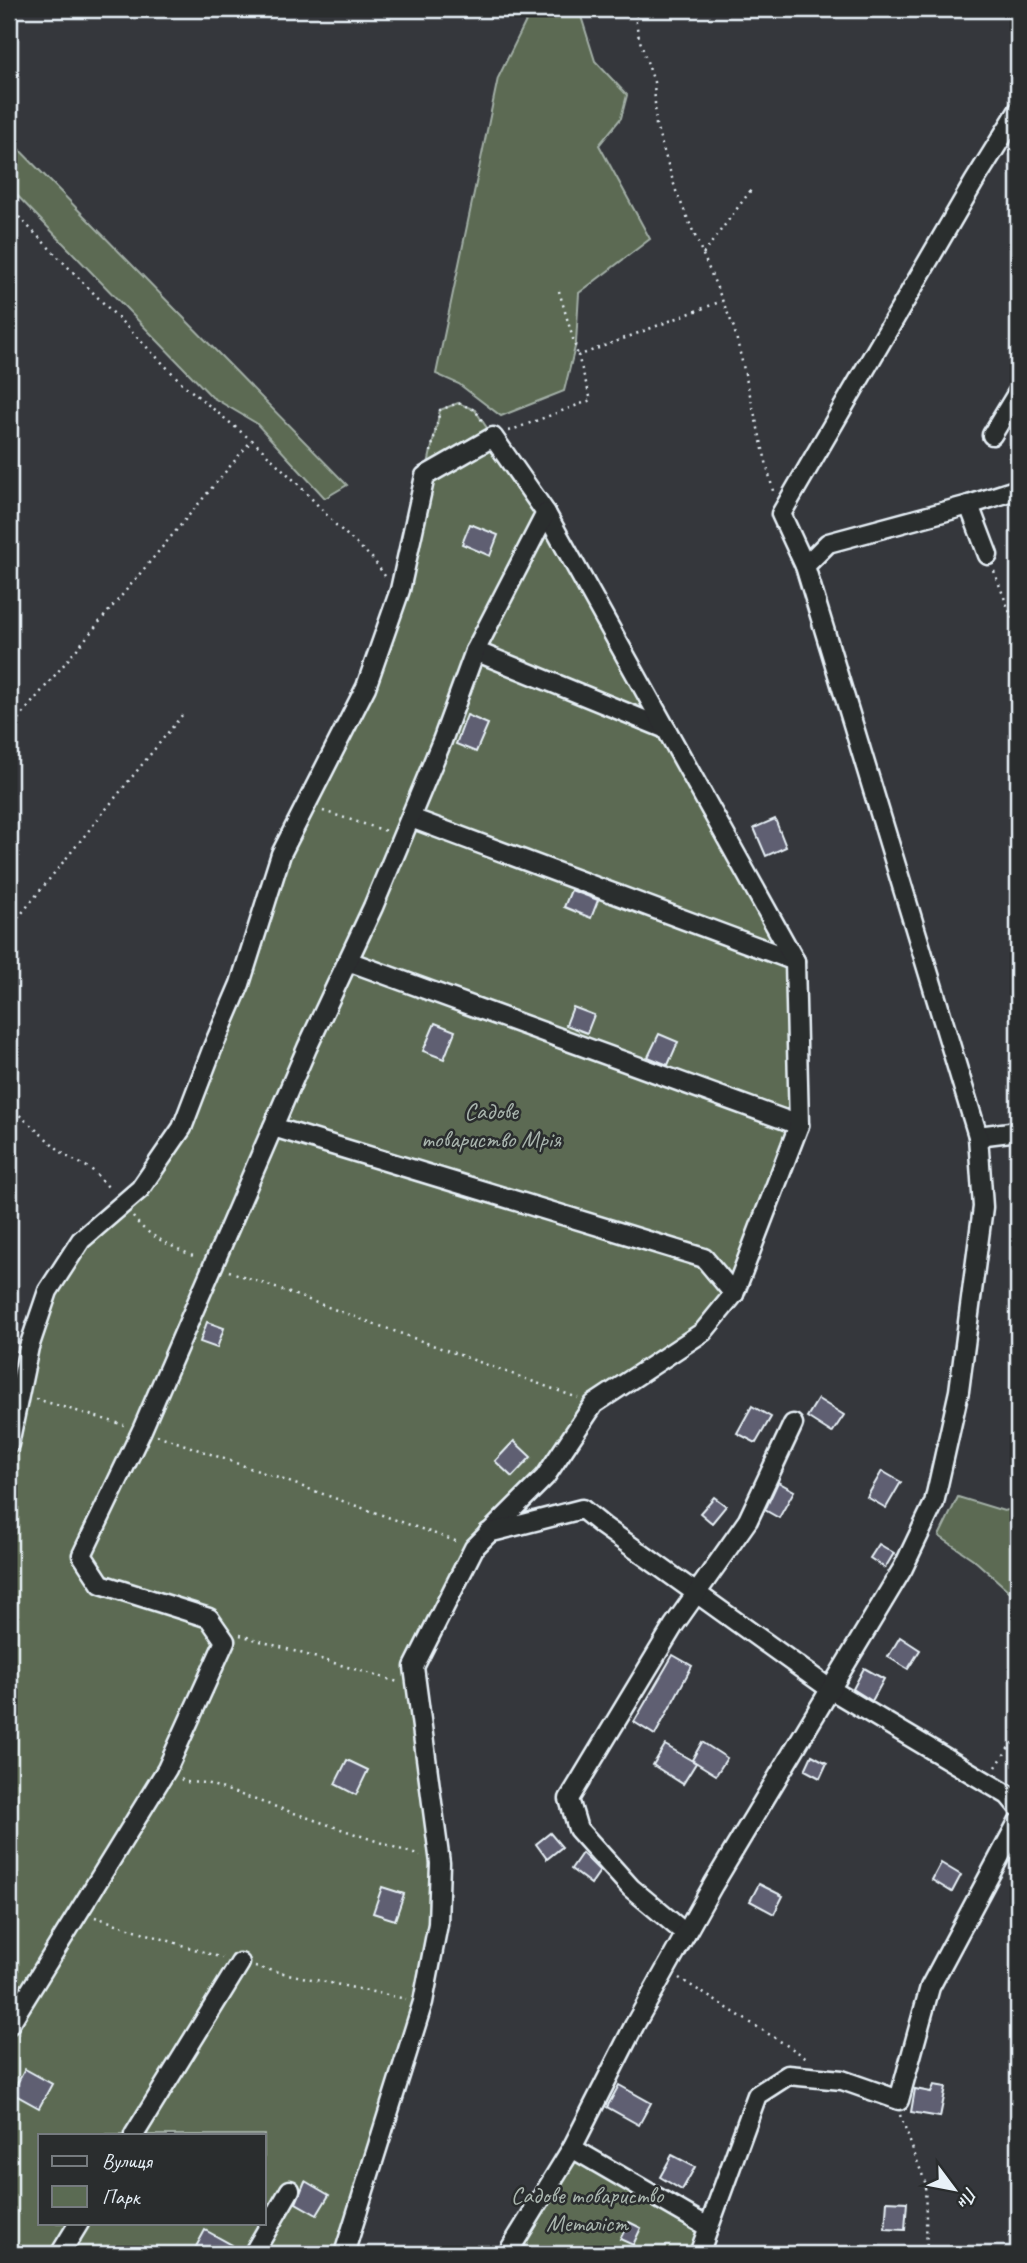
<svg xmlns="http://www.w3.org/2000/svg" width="1027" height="2263" viewBox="0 0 1027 2263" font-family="Caveat,sans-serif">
<rect width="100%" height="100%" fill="#35373c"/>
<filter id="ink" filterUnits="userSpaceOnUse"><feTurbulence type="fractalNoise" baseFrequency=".0143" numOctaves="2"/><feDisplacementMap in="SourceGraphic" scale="14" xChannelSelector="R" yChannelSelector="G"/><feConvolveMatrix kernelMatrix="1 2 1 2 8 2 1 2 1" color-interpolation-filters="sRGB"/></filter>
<g filter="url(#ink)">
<!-- green -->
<g fill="#5b6b53" stroke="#a2aea6" stroke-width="2" fill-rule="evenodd">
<polygon points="580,13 595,61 627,95 621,118 599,145 650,239 579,293 576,343 564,391 501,416 459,384 436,374 498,78 527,19"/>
<polygon points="9,139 347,485 325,498 256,423 212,397 9,187"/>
<path d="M458,403L475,410L493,437L795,961L799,1125L734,1294L703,1332L594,1404L545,1477L474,1548L414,1667L440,1863L423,2002L344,2254H9V1444L29,1347L81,1240L140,1189L182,1128L281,854L366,687L412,537L440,410ZM40,2135H264V2223H40Z"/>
<polygon points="958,1497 1004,1511 1018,1508 1018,1599 973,1559 939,1536"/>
<polygon points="572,2148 708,2227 699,2254 507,2254"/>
</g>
<!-- building -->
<g fill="#5f5f72" stroke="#e8f1f8" stroke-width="2">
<polygon points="470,524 498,535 490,556 462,544"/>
<polygon points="467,715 488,724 476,752 456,744"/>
<polygon points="775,819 786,847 766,856 754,828"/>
<polygon points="571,890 598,900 591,918 564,907"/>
<polygon points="573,1007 594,1015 587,1033 566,1025"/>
<polygon points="435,1023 455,1031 444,1059 423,1051"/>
<polygon points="659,1034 678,1042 668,1065 648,1057"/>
<polygon points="207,1322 224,1328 217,1348 200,1342"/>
<polygon points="818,1399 844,1415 832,1433 807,1417"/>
<polygon points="752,1406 771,1417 756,1443 737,1433"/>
<polygon points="514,1441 531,1457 512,1477 495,1461"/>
<polygon points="882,1471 901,1482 886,1508 867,1497"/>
<polygon points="778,1482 794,1491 779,1518 765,1510"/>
<polygon points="714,1497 726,1506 712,1523 700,1513"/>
<polygon points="879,1544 894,1553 885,1568 870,1558"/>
<polygon points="900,1637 920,1650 908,1669 888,1657"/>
<polygon points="673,1655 692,1666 655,1735 634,1722"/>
<polygon points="864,1668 884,1679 872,1701 853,1689"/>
<polygon points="702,1742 727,1758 716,1775 692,1760"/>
<polygon points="665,1745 696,1763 683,1784 653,1765"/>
<polygon points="812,1755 827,1763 820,1778 805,1770"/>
<polygon points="347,1760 368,1770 356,1795 335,1784"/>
<polygon points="550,1833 562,1847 547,1859 536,1844"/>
<polygon points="582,1853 600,1871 591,1884 571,1869"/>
<polygon points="941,1863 961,1875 952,1892 932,1880"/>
<polygon points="759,1884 783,1896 774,1914 750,1901"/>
<polygon points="382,1887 404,1894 395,1920 373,1913"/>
<polygon points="25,2069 52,2084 39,2108 12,2093"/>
<polygon points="619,2085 651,2103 639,2125 607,2107"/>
<polygon points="934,2085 946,2087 940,2117 911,2112 915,2089 931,2092"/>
<polygon points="672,2155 695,2167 682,2190 660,2177"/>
<polygon points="305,2181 329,2195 317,2215 296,2203"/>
<polygon points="887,2201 907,2202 905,2230 885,2229"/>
<polygon points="629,2222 641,2228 633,2245 620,2239"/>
<polygon points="205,2230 232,2245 227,2254 192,2254"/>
</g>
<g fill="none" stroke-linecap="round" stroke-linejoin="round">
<!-- minor casing -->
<g stroke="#e8f1f8" stroke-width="23">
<g id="minor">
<polyline points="992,435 1018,392"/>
<polyline points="969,505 988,555"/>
<polyline points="805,566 828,543 969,505 1018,489"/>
<polyline points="475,651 666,729"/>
<polyline points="411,818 795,961"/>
<polyline points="348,961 799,1125"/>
<polyline points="273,1127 704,1258 734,1294"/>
<polyline points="978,1136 1018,1131"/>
<polyline points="9,1444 29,1347 48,1291 81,1240 140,1189 182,1128 213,1047 240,984 281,854 366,687 400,590 425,476 493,437 546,513 795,961 799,1125 734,1294 703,1332 594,1404 545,1477 474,1548 414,1667 440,1863 438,1924 423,2002 344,2254"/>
<polyline points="488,1533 582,1509 603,1526 830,1689 1008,1795 1018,1807"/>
<polyline points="686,1934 631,1888 578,1829 569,1799 674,1625 748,1520 793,1424"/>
<polyline points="9,2025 167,1769 225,1641 209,1618 101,1584 82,1555 142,1430 307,1048 373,907 442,741 475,651 546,513"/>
<polyline points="134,2135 240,1963"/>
<polyline points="572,2148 708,2227"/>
<polyline points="60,2254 79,2223"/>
<polyline points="253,2254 290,2190"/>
<polyline points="507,2254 572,2148 634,2026 713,1885 903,1568 934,1503 959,1391 983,1207 978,1136 805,566 781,514 974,182 1018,111"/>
<polyline points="699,2254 757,2095 788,2075 842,2080 899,2100 930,1987 1018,1822"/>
</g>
</g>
<!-- path -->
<g stroke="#e8f1f8" stroke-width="2.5" stroke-dasharray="2 5" stroke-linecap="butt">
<polyline points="641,9 635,17 639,38 654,82 656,125 676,191 734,328 773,491"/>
<polyline points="9,207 184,385 251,440"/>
<polyline points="703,254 751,190"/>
<polyline points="559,291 578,356"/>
<polyline points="509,431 591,400 578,356 722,301"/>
<polyline points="431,452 440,410 458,403 475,410 483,422"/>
<polyline points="994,571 1018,634"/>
<polyline points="9,730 252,440 299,485 336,525 373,559 385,576"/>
<polyline points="323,811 386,831"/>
<polyline points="9,929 183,714"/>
<polyline points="9,1106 66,1156 91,1169 111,1190"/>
<path d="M133,1217C147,1237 175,1247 197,1258"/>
<polyline points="229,1271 578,1398"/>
<polyline points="36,1399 124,1425"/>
<polyline points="157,1435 458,1542"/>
<polyline points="240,1635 398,1682"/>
<polyline points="996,1767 1011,1744 1018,1741"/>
<polyline points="181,1779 185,1782 206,1783 420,1856"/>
<polyline points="95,1917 222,1958"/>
<polyline points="255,1967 406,1999"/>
<polyline points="679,1978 807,2058"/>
<polyline points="900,2115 925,2182 927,2254"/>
</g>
<!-- minor -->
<use href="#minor" stroke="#2a2d2e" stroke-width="18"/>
</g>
</g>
<g text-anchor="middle" stroke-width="5" stroke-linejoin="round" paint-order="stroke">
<!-- park labels -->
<g font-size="24" fill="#a9b5ae" stroke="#2a2d2e">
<text x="491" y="1119">Садове<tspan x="491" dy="28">товариство Мрія</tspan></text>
<text x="587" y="2203">Садове товариство<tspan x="587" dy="28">Металіст</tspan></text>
</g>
</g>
<!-- margin -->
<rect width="1027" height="2263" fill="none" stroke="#2a2d2e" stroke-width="35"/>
<rect x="18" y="18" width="992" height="2228" fill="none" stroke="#e8f1f8" stroke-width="2.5" filter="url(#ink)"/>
<!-- legend -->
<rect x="38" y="2134" width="228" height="91" fill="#2a2d2e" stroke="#767b7f" stroke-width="2"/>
<rect x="52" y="2156" width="35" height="10" fill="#2a2d2e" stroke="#767b7f" stroke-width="2"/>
<text x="102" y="2168" font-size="21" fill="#e8f1f8">Вулиця</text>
<rect x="52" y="2186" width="35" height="21" fill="#5b6b53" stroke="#767b7f" stroke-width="2"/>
<text x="102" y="2204" font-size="21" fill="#e8f1f8">Парк</text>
<!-- north arrow -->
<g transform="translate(954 2189) rotate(122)" stroke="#2a2d2e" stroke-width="5" paint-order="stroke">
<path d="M0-5L12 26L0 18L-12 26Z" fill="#e8f1f8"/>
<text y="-10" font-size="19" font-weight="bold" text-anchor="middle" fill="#e8f1f8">Пн</text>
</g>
</svg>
